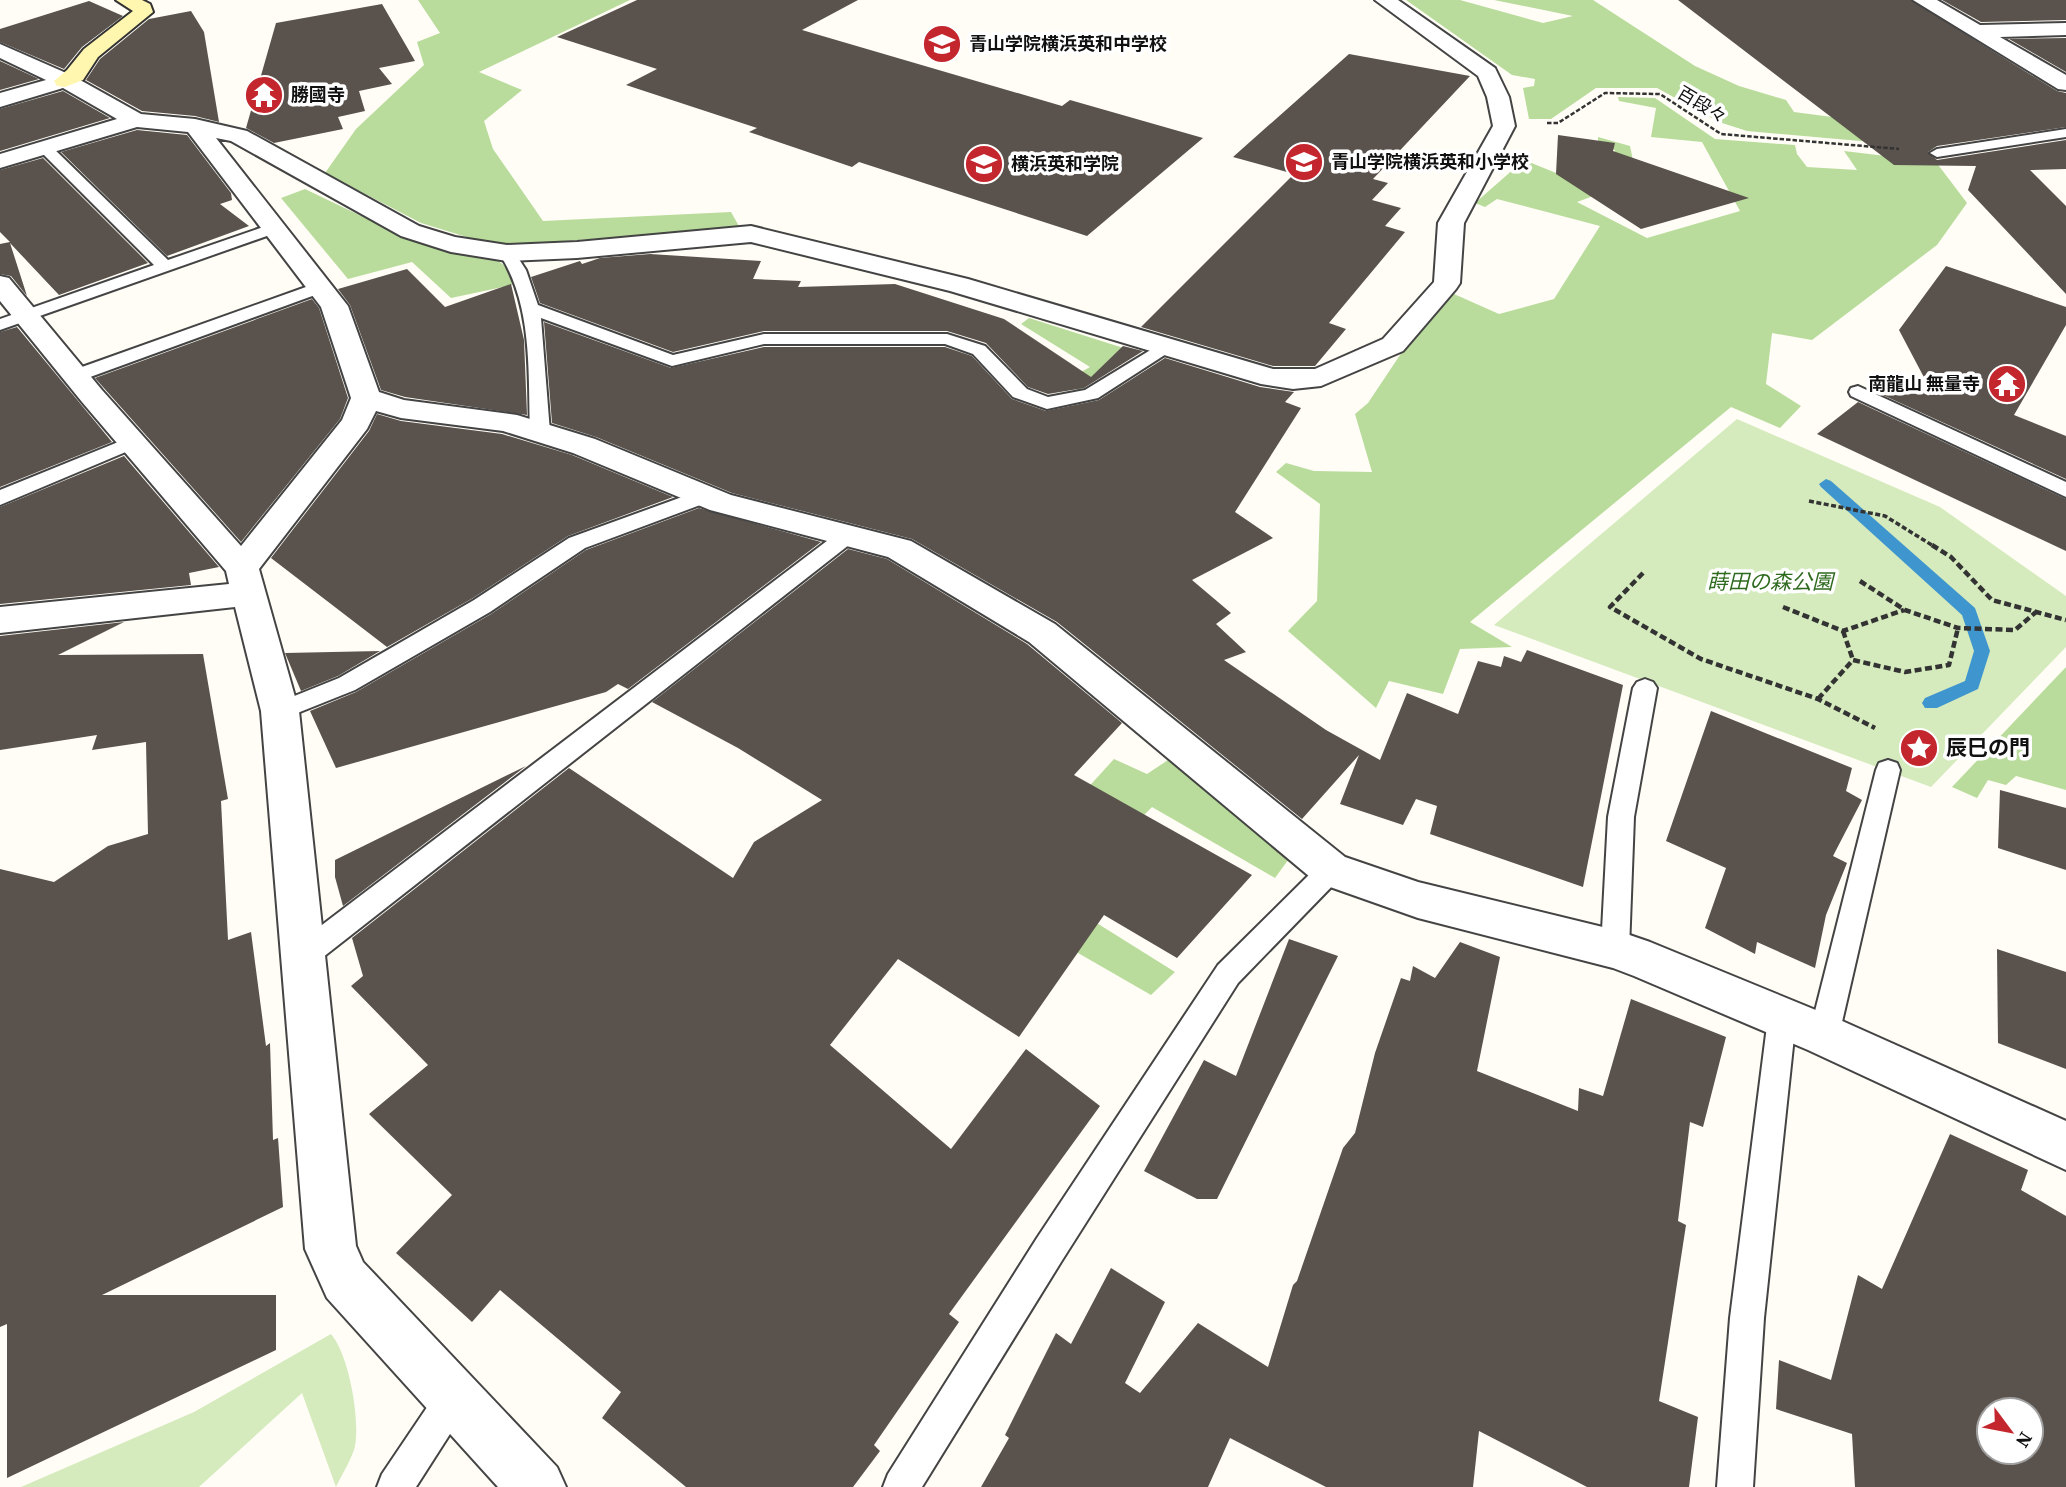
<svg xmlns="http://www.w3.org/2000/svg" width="2066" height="1487" viewBox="0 0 2066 1487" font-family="'Source Serif 4','Noto Sans JP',serif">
<rect width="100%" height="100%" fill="#fffdf5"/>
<!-- green -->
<g fill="#d5ebbd">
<polygon points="1737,419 1940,507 2066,596 2066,647 1931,787 1494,625"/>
<path d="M331,1334C349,1355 360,1418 355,1446C352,1459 342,1474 336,1487L302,1393L199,1487H21L194,1412Z"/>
</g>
<!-- forest -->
<g fill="#b9dc9c">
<polygon points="418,0 630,0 479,72 522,90 484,121 493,149 543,221 731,212 740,228 511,245 470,238 421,223 325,173 356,129 424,65 417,42 440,33"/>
<polygon points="1406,0 1460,0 1543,23 1573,16 1494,0 1593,0 1695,66 1739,86 1786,100 1794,112 1870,122 1928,147 1747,131 1719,122 1657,88 1596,88 1551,119 1529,119 1523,88 1534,86 1535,79 1512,75"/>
<polygon points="1618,97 1655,98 1715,139 1795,145 1797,154 1807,167 1857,170 1844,151 1936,162 1967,203 1937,245 1812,340 1772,333 1766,384 1801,406 1780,428 1731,407 1470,622 1512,647 1460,649 1443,694 1389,681 1376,708 1288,631 1317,601 1320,504 1276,472 1286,463 1314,471 1372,472 1355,414 1368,403 1404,349 1454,294 1499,314 1554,299 1600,226 1497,199 1485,207 1475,203 1524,160 1576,181 1611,172 1615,150 1598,146 1598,137 1630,146 1637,180 1577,202 1647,238 1740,211 1702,142 1651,137 1656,108 1619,101"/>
<polygon points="305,189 409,239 497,260 510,270 512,285 451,298 412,262 348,279 281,198"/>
<polygon points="1029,318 1136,352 1079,391 1063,382 1090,367 1021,324"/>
<polygon points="2066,667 2066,790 2016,776 2006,785 1988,780 1977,798 1952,787"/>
<polygon points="1171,758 1291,856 1275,878 1152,807 1060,900 1175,972 1151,995 960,885 1014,869 1114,759 1147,774"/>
</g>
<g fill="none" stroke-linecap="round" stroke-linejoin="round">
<!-- stream -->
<polygon fill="#3f96cf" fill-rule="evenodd" points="1826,479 1831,481 1975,608 1990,651 1978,689 1937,708 1925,708 1922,703 1925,698 1965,681 1974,651 1962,615 1821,487 1819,484"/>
</g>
<!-- building -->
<g fill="#5a524d" fill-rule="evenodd">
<polygon points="637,0 858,0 802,30 1062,106 1070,100 1203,138 1087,236 859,162 852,167 749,132 757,128 626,85 657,69 557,37"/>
<polygon points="1678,0 1911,0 2057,91 2066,93 2066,127 1937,146 1928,152 1937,160 2066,140 2066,169 2030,170 2066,206 2066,294 1968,190 1976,166 1894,165"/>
<polygon points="1942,0 2066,0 2066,20 1981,22"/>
<polygon points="89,1 123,16 82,47 64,69 0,42 0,29"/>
<polygon points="382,4 415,61 379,68 392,84 359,91 365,111 338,117 343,129 274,143 246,128 276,23"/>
<polygon points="191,11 204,32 219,122 195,116 142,111 86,80 100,59 149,19"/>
<polygon points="2066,38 2066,72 2009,39"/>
<polygon points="1349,54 1470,76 1373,179 1388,183 1372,200 1401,208 1385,226 1405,232 1329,323 1346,329 1315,366 1273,366 1141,327 1294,174 1233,157"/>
<polygon points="0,61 39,79 0,90"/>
<polygon points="63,91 110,118 0,151 0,109"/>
<polygon points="137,130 187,135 231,193 232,200 220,204 249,226 167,256 61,152"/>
<polygon points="1558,135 1615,143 1613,151 1749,198 1641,229 1556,174"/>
<polygon points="43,158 148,263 59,295 10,243 27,296 11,276 0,274 0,244 10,242 0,232 0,170"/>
<polygon points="650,254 761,261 753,279 801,281 798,287 895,284 1004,319 1091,377 1123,346 1143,351 1084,388 1048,394 1028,387 986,343 947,331 764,331 673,352 540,303 531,277 580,261 582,264 600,258"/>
<polygon points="1946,266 2066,307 2066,325 2014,415 2066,436 2066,479 1874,391 1896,374 1928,385 1899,330"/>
<polygon points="407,269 445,307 511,284 524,340 527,415 405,397 381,390 350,305 338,289"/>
<polygon points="312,299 319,308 348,398 340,419 241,542 95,378"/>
<polygon points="544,322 671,368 764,347 945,347 972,356 1012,399 1046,411 1099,400 1165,358 1260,387 1294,392 1285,402 1301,408 1235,512 1273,538 1192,580 1231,613 1216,624 1246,652 1224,660 1326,730 1380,760 1407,693 1458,714 1478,661 1501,667 1504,656 1521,662 1527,650 1623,685 1583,887 1430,834 1437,806 1416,799 1403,825 1340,804 1359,755 1302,819 1057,622 912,539 732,493 596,437 552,423"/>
<polygon points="17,327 112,442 0,487 0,332"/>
<polygon points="1858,402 2066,499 2066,551 1817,434"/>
<polygon points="377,414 401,421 502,434 572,455 673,497 568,536 473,598 387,647 271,558 369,431"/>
<polygon points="124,456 219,567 189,573 191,585 0,604 0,507"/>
<polygon points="699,508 821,542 628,689 618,684 606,692 336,768 310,711 356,692 491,614 586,550"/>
<polygon points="848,549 887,559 1027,644 1122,723 1074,775 1252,875 1177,958 1104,915 1019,1037 898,959 830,1045 951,1149 1026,1049 1100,1106 949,1314 959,1322 874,1445 880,1451 853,1487 686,1487 602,1418 621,1392 500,1290 472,1322 396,1253 452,1195 369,1114 428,1065 351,986 363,976 352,938 569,768 733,878 754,842 822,800 738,748 652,702"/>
<polygon points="124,622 58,655 203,654 228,799 221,801 228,940 251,932 266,1046 270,1043 273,1140 278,1138 283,1207 102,1295 276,1295 276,1350 7,1478 7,1324 0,1327 0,869 54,882 108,846 148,834 146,742 92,750 97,735 0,750 0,636"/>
<polygon points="380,651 338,676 301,691 285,653"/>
<polygon points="1711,711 1852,768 1846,791 1862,800 1833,856 1847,863 1826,915 1815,968 1757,942 1755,954 1705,928 1726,868 1666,841"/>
<polygon points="526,766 343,906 335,877 335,860"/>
<polygon points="2000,790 2066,808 2066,870 1998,848"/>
<polygon points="1289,939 1338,956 1217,1199 1197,1199 1144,1171 1204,1060 1236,1076"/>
<polygon points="1460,942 1500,957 1477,1071 1578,1111 1579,1088 1603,1096 1631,999 1726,1037 1703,1127 1690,1122 1678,1221 1686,1225 1659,1401 1698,1417 1689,1487 1587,1487 1479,1431 1473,1487 1326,1487 1230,1438 1208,1487 981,1487 1009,1438 1005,1435 1056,1333 1071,1344 1111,1268 1165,1302 1125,1383 1140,1393 1198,1323 1268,1367 1293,1285 1297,1281 1343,1148 1355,1133 1375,1053 1401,978 1410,981 1413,966 1435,978"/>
<polygon points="1997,949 2066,972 2066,1069 1998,1043"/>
<path d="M1950,1134L2028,1170L2021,1190L2066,1216V1487H1855L1852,1434L1776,1409L1779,1360L1831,1380L1858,1275L1882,1289ZM1989,1410H2031V1452H1989Z"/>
</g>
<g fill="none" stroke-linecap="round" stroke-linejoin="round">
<!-- lane casing -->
<g stroke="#444" stroke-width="4">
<g id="lane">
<polygon points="2066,129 2066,137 1937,157 1930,153 1937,149"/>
<polygon points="45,144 50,145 168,260 269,225 281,225 283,228 281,231 0,330 0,319 154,265 40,151 38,148 40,145"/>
<path d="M507,248L513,250L526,270L538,305L673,355L764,334H947L985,346L1027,389L1048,397L1085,390L1162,343H1174L1177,347L1098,398L1047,409L1013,397L973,354L945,344H764L672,366L541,318L550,432L547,436H533L530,432C528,372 533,305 499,253Z"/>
<polygon points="320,282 326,283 329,287 326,291 82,380 68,380 66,376 68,372"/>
<polygon points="1858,386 2066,482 2066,497 1851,396 1849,392 1851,388"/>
<polygon points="133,436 140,438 143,442 140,446 0,505 0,490"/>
<polygon points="704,489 711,491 714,496 711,501 585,548 490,612 355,690 280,720 272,717 268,711 272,705 339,678 474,600 569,538"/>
<polygon points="847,529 854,531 858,536 854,541 313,965 303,968 293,965 289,956 293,947 840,531"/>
<polygon points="1645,679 1653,682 1657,688 1634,817 1629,949 1625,958 1615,961 1605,958 1601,949 1608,817 1633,688 1637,682"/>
<polygon points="1888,760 1897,763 1900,770 1839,1035 1834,1045 1824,1049 1814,1045 1809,1035 1876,770 1879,763"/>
<polygon points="1331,859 1340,862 1344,870 1340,878 1238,983 1061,1262 922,1487 883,1487 888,1474 1037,1238 1218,965 1322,862"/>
<polygon points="1782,1005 1792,1009 1796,1018 1764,1318 1753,1487 1717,1487 1730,1318 1768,1018 1772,1009"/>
<polygon points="454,1379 466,1385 472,1397 466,1409 416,1487 377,1487 382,1474 442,1385"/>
</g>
</g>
<!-- street casing -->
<g stroke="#444" stroke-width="4">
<g id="street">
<polygon points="1375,0 1398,0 1495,68 1509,97 1515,126 1464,223 1460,283 1456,289 1403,351 1321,386 1293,389 1261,384 950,291 751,242 577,258 507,261 451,252 401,236 231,141 216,138 348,306 379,392 404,400 517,415 595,439 731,495 911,541 1055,624 1345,857 1418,882 1615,930 1650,942 1840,1020 2066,1121 2066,1170 1808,1050 1634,976 1613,968 1418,918 1316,882 1029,642 888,557 710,510 573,453 503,431 401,418 376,411 367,429 259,569 299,711 356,1246 363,1262 557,1467 566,1487 498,1487 327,1298 305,1249 261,711 235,607 0,633 0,607 229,584 226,571 82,402 0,301 0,276 9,278 102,390 241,546 342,420 351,398 321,307 188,132 137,127 0,168 0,154 117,119 63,88 0,107 0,93 46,80 0,58 0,44 73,76 141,114 195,119 247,131 419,226 455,237 507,245 577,242 751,226 968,279 1273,369 1315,369 1383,339 1434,282 1438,223 1493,126 1487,97 1478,76"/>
<polygon points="1913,0 1937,0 1980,25 2066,23 2066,35 2000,37 2066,75 2066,90 2058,89"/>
</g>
</g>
<!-- secondary casing -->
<g stroke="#333" stroke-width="4">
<polygon id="secondary" points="116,0 142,0 150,4 153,12 98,57 83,80 65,87 57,86 54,81 67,70 84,49 133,11"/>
</g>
<!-- path-far2 -->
<polyline stroke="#333" stroke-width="2.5" stroke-dasharray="4.5 2" stroke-linecap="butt" points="1547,123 1558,123 1605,93 1660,94 1721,134 1899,149"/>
<!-- path-far1 -->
<polyline stroke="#333" stroke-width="3.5" stroke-dasharray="5 2.5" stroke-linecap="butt" points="1809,501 1885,516 1935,547"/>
<!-- path -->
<g stroke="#333" stroke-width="4.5" stroke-dasharray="7 3.5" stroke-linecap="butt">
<polyline points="1932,545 1951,557 1992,600 2066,620"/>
<polyline points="1643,573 1610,607 1701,659 1818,699 1875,728"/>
<polyline points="1860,581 1905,610 1958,628 2015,630 2036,612"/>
<polyline points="1783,607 1843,631 1904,610"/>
<polyline points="1843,631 1853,660"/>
<polyline points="1818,699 1853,660 1905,672 1949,665 1958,628"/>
</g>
<!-- lane -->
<use href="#lane" fill="#fff" fill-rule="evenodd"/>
<!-- street -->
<use href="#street" fill="#fff" fill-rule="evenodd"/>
<!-- secondary -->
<use href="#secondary" fill="#fff6b0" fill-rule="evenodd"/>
</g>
<!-- icons -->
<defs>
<g id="school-disc" transform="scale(2.0125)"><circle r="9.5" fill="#c4262e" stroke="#fff"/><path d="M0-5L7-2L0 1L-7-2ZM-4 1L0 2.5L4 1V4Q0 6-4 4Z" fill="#fff"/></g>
<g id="temple-disc" transform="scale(2.0125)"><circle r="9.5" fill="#c4262e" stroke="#fff"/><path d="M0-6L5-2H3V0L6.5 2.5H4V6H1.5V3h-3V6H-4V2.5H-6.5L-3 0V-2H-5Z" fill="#fff"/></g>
<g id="sight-disc" transform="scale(2.0125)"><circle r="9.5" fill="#c4262e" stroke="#fff"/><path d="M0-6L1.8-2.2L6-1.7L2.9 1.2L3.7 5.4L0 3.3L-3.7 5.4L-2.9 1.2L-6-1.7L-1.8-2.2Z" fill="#fff"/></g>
</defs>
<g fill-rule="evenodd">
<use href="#school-disc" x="942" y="44"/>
<use href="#temple-disc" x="264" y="95"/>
<use href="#school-disc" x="1304" y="162"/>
<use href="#school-disc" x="984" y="164"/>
<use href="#temple-disc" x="2007" y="384"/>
<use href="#sight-disc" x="1919" y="748"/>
</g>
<g text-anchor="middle" stroke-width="7" stroke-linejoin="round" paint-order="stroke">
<!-- far-poi labels -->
<g font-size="18" font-weight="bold" fill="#111" stroke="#fff" text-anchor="start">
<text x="969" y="50">青山学院横浜英和中学校</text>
<text x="291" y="101">勝國寺</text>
<text x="1331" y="168">青山学院横浜英和小学校</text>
<text x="1011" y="170">横浜英和学院</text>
<text x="1980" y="390" text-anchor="end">南龍山 無量寺</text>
</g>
<!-- far-street labels -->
<g font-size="18" fill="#111" stroke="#fff">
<text transform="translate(1702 105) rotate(31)" y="6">百段々</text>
</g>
<!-- park labels -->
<g font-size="21" font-style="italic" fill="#2f6b1f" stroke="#fff">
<text x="1770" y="589">蒔田の森公園</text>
</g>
<!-- poi labels -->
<g font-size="21" font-weight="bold" fill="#111" stroke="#fff" text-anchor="start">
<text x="1946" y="755">辰巳の門</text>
</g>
</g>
<!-- north arrow -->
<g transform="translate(2010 1431) rotate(122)"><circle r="33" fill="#ffffff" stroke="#a0a0a0" stroke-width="2"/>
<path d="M0-5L12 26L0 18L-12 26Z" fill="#c4262e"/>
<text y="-10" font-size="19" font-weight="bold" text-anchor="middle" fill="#111111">N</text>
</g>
</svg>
